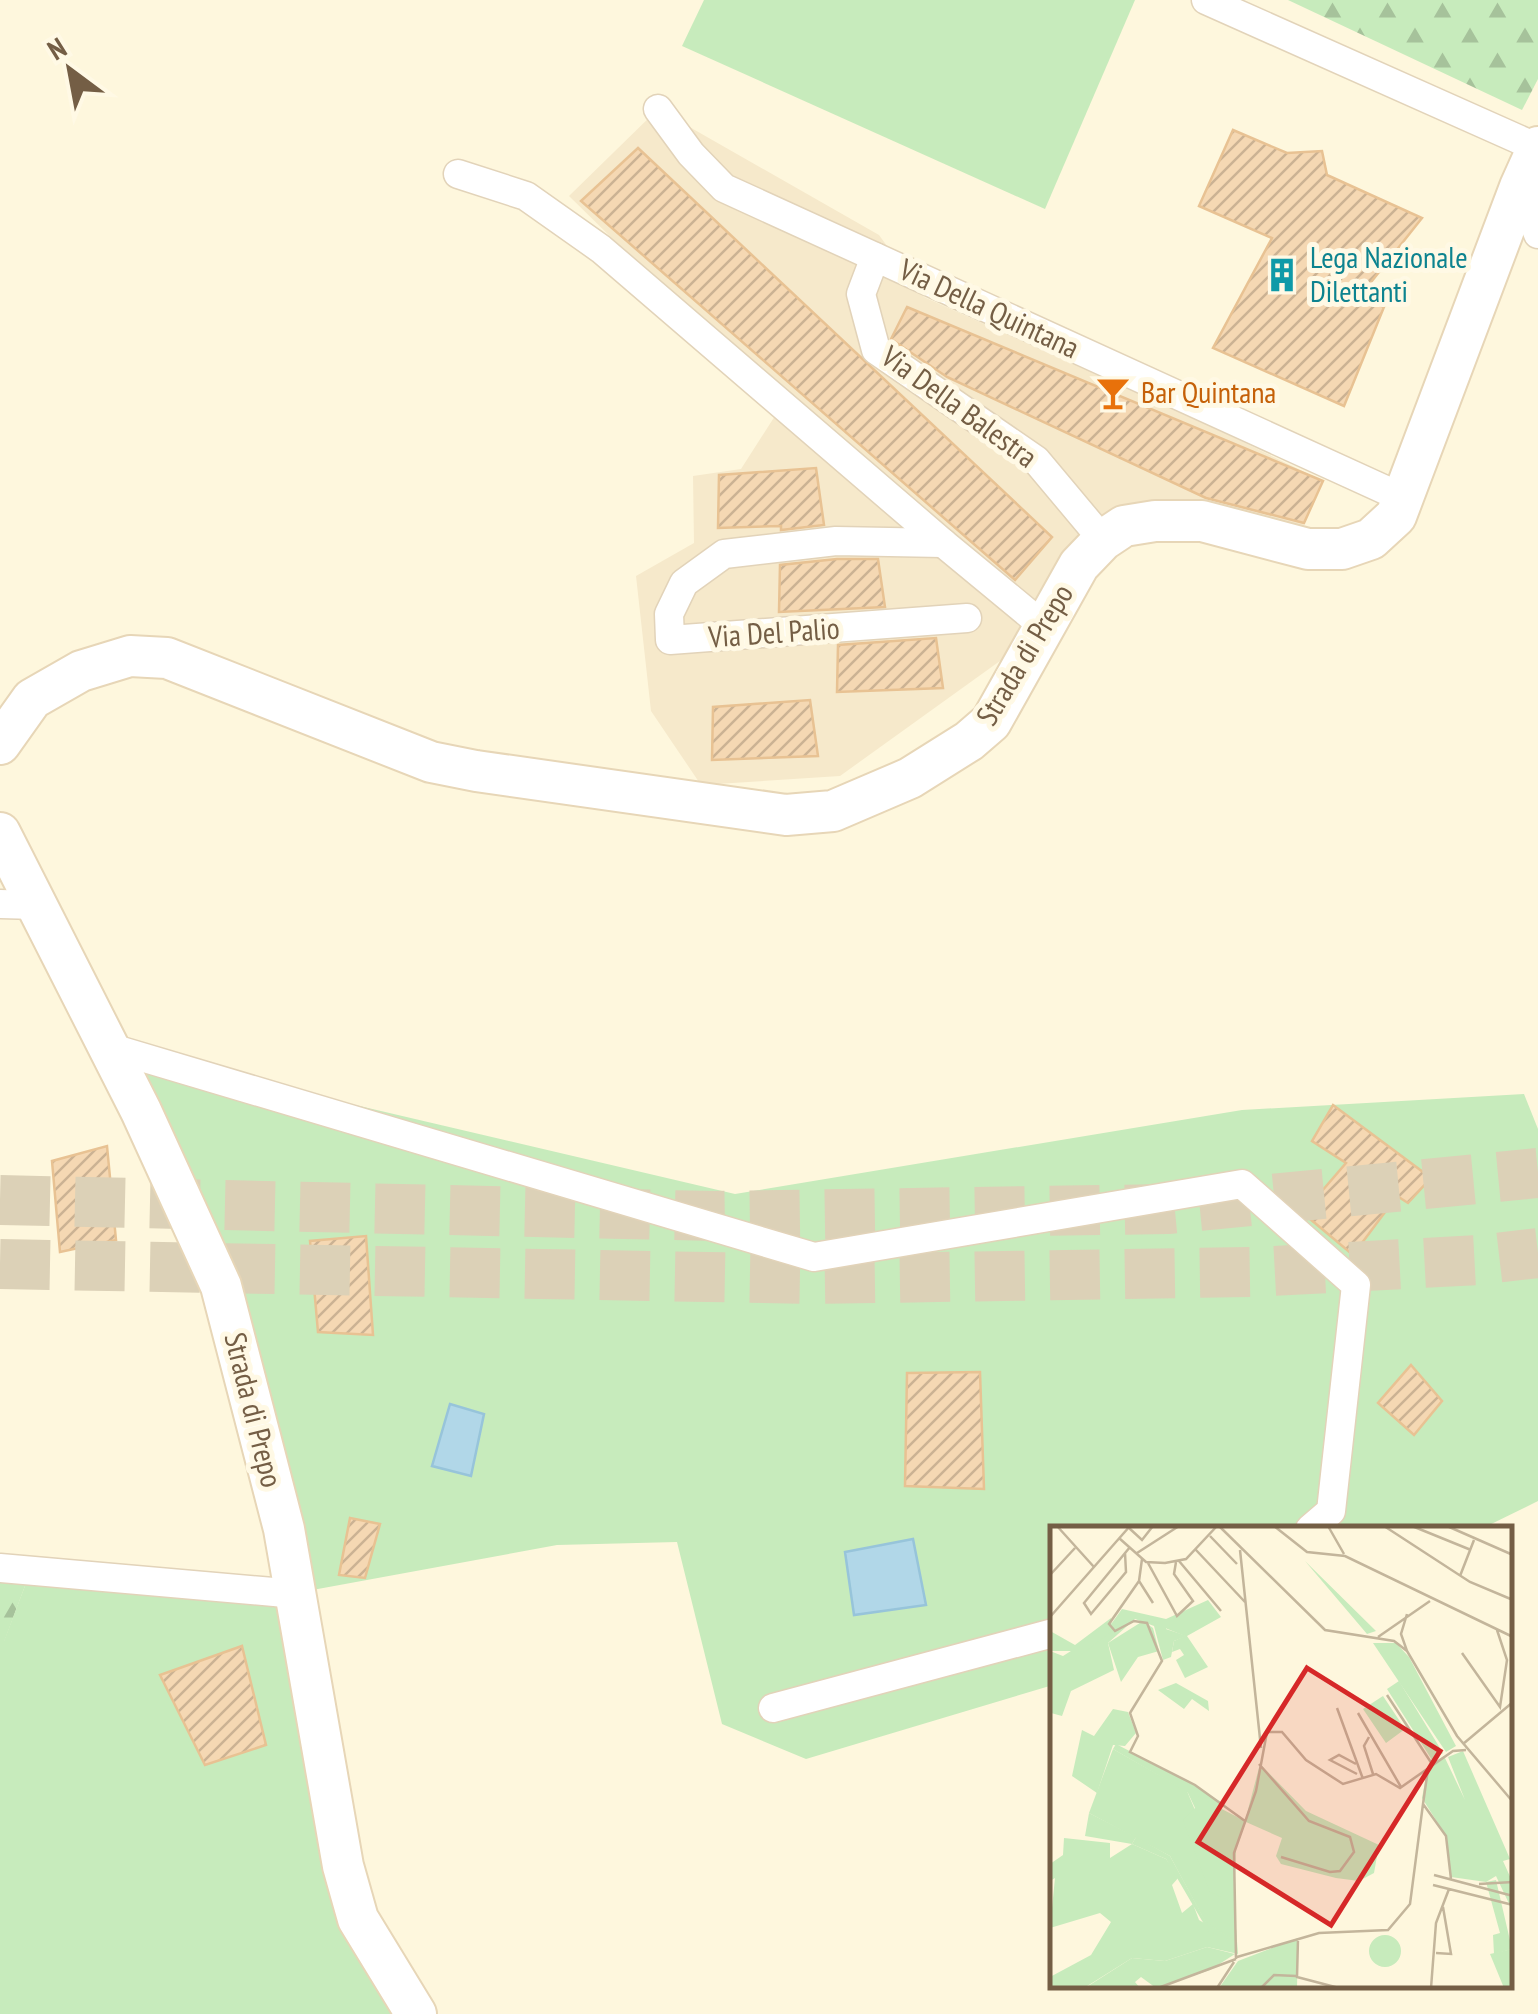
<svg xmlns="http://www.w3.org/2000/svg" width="1538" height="2014" viewBox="0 0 1538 2014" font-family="'PT Sans Narrow',sans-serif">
<defs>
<pattern id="forest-firs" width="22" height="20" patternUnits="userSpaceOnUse" patternTransform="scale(2.5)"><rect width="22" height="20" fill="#c7ebbc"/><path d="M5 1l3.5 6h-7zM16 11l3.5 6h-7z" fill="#a6c29b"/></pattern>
<pattern id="building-hatch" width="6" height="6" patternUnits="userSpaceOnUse" patternTransform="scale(2.5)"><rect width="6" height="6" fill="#f5d8b3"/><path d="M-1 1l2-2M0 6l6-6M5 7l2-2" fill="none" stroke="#cbb293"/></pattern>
</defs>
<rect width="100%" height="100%" fill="#fef7dd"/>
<!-- residential -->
<polygon fill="#f6e9cb" points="658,109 879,235 924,297 1200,421 1323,481 1303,526 1124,526 1046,628 840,776 701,785 651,711 636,576 694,543 693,476 741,469 782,405 569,196"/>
<!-- forest -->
<g fill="url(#forest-firs)">
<polygon points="1288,0 1538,0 1538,79 1522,110"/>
<polygon points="0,1568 31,1570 4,1642 0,1641"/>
</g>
<!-- green -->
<g fill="#c7ebbc">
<polygon points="704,0 1135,0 1045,209 682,46"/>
<polygon points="108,1047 735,1194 1242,1110 1524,1094 1538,1129 1538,1501 1481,1529 1053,1529 1053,1685 806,1759 722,1724 677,1542 557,1545 296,1593 343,1866 416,2014 0,2014 0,1641 4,1641 31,1570 295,1593 221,1286"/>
</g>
<!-- water -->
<g fill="#b1d7e8" stroke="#97c4da" stroke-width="2.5">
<polygon points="450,1404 484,1414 471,1476 432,1466"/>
<polygon points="913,1539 926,1605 854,1615 845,1552"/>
</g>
<!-- building -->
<g fill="url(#building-hatch)" stroke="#e8c293" stroke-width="2.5">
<polygon points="1233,130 1287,153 1322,151 1327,175 1422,218 1360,296 1384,307 1344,406 1213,348 1272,238 1199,206"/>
<polygon points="638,148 1052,537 1015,580 581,201"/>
<polygon points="907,307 1323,481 1304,523 1206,498 947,377 891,339"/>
<polygon points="816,468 824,525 781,530 781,526 718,528 719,475"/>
<polygon points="837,559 878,559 885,607 779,612 780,565"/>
<polygon points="936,638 943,688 837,692 838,645"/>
<polygon points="810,700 818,756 712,760 713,707"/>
<polygon points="1333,1105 1431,1178 1408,1203 1397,1196 1353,1255 1303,1213 1346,1163 1312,1141"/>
<polygon points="107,1146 116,1240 60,1252 52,1161"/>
<polygon points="366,1236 373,1335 318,1332 310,1241"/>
<polygon points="1411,1365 1442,1401 1414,1435 1378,1403"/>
<polygon points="980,1372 984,1489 905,1486 907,1373"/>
<polygon points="350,1518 380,1524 365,1578 339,1575"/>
<polygon points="242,1646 266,1745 205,1765 160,1675"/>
</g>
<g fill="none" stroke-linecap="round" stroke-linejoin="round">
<!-- highway-tunnel -->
<g stroke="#dcd1b7" stroke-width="50" stroke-dasharray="50 25" stroke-linecap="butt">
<polyline points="0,1200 714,1216 1168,1209 1538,1173"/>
<polyline points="0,1264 814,1279 1254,1272 1478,1260 1538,1253"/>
</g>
<!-- street casing -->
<g stroke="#e2d3b9" stroke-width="31">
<g id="street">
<polyline points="1206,0 1538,148"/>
<polyline points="658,109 691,154 724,188 1403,498"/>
<polyline points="458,174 526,196 601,249 943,543 1046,628"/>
<polyline points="1520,187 1538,234"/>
<polyline points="875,257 861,294 876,350 1036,460 1103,540"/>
<polyline points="943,543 836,541 724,554 684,583 669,614 670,640 967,618"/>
<polyline points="0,904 36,905"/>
<polyline points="108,1047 814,1257 1242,1184 1356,1285 1331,1511 1310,1529"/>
<polyline points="0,1568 296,1594"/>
<polyline points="773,1708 1053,1633"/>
</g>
</g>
<!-- secondary casing -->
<g stroke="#e7d6b7" stroke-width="44">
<g id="secondary">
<polyline points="0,744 32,699 81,671 130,656 167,658 431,762 476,771 786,815 833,811 910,778 969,741 991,722 1079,565 1103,540 1124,526 1155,521 1202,521 1308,549 1342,549 1371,539 1396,516 1520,187 1538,147"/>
<polyline points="0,833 141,1111 221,1286 284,1529 343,1866 358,1919 416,2014"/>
</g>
</g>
<!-- street -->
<use href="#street" stroke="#fff" stroke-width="28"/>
<!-- secondary -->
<use href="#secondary" stroke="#fff" stroke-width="40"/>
</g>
<!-- icons -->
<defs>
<g id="building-bare" transform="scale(2.7)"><path d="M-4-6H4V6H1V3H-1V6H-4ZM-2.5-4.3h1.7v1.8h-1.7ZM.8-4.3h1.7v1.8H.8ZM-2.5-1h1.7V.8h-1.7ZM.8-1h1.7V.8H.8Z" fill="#0f9aa8" stroke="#fff9e5" stroke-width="2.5" paint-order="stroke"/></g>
<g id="bar-bare" transform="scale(2.7)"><path d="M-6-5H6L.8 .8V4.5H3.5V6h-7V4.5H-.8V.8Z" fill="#e8710a" stroke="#fff9e5" stroke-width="2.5" paint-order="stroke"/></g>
</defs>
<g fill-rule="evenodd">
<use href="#building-bare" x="1282" y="275"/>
<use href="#bar-bare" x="1113" y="393"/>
</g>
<g text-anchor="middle" stroke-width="10" stroke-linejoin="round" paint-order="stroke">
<!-- culture labels -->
<g font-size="30" fill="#0d838f" stroke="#fff9e5" text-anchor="start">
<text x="1310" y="268">Lega Nazionale<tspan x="1310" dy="34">Dilettanti</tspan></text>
</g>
<!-- street labels -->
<g font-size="30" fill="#745e45" stroke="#fff9e5">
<text transform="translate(989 309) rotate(25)" y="10">Via Della Quintana</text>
<text transform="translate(959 407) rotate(36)" y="10">Via Della Balestra</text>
<text transform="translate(774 633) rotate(-4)" y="10">Via Del Palio</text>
<text transform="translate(1025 655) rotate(-59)" y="10">Strada di Prepo</text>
<text transform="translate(253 1410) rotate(76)" y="10">Strada di Prepo</text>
</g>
<!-- food labels -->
<g font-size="30" fill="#c56008" stroke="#fff9e5" text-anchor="start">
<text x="1141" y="403">Bar Quintana</text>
</g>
</g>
<!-- overview -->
<g transform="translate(1050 1526)">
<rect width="462" height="462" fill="#fef7dd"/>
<path d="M255,35L326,105L317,108ZM158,74L171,91L137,110L158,141L135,152L126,134L134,129L130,123L122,126L124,115L135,110L115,102L116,93ZM93,95L103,102L109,125L88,131L71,156L58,117ZM323,117H346L359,131L406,220L396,226ZM63,223L137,265L184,377L188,428L157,421L115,435L82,432L34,462H0V451L41,429L61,396L50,387L0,402L5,352L0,355V338L13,329L14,312L60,317V332L82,318L116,333L129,351L122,359L132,387L143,378L149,394L183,414L156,397L120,330L39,287ZM413,225L460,333L453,335L462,355V384L446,350L436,356L401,351L396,310L372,272L378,240L394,230L415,274L398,231ZM248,412L247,462H169L188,435ZM462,423V462H454L440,428Z" fill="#c7ebbc"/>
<path d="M72,83L116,93V103L137,110L124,115L121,131L113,134L104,100L85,93L58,117L64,144L21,165L12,190L1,187L0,125L13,130L59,101ZM349,155L393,227L382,234L337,163ZM66,218L145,259L175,279L168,284L63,223ZM86,311L120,330L156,396L187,416L158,405L116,333L82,318ZM446,354L462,423L444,428L443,409L450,407L436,356ZM157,421L185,428L160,444L106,462L91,451L85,456L90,462H35L82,432L115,435Z" fill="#c7ebbc"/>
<path d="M61,92L62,105L36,125H0L2,106L25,119ZM126,157L158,175L159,185L142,173L134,183L108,164ZM333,170L355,203L336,217L313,183ZM63,183L78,186L86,207L75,220L63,219L47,267L22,250L32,204L44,210ZM210,238L256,285L329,319L324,347L309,355L286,352L231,338L226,330L232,312L196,296L186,322L184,377L160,366L133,294L145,282L137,265L195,295ZM39,287L86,311L82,318L35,310ZM319 425a16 16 0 1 1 32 0a16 16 0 1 1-32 0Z" fill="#c7ebbc"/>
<path fill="none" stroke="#c3b59b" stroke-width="2.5" d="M7,0L44,41M169,0L275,104L344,115L357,125M224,0L257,26L295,30L463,111M278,0L294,28M334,0L420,56L463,74M362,0L421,24M397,0L463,29M79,2L92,14L103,0M160,10L187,38M69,12L96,36L115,37L136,33L167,0M146,24L195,76M190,24L211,222M75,27L76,46L41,88L34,77L80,21M87,27L129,0M92,33L89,55L103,77M129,35L171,85M98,37L127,90L143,75L124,48L126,36M0,49L25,22M410,50L424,14M89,55L59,98L65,105L84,95L97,97L112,135L80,187L88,210L80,226L145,259L195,295M357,88L351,108L357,125L407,210L463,276M0,91L80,0M328,111L380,75M412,127L450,181L457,134L447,104M337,169L382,238M287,182L313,253M308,187L351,261M319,211L314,220L323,248M413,218L463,176M209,238L259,295L300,311L304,326L290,345L280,346L231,331M306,238L289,229L280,234L307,248M378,243L373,278L396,310L401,353M384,349L463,370M429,358L463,356M383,359L463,379M248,413L247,451L289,462M386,427L401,428L393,381M187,431L269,407L338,404L360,378L373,278M186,433L184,327L206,265L217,206H232L256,234L293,258L326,248L350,262L403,225L416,224M108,462L186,433M167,462L184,436M211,462L224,449L246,450M381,462L386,397L399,363"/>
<path fill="#d62828" fill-opacity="0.15" stroke="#d62828" stroke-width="5" d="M257,142L390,225L281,399L148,316Z"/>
<rect width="462" height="462" fill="none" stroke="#745e45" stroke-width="5"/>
</g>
<!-- north arrow -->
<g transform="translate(70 70) rotate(328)" stroke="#fff9e5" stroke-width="8" paint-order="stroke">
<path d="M0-8L18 38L0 25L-18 38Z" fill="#745e45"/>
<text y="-15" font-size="28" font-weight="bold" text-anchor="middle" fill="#745e45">N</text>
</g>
</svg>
